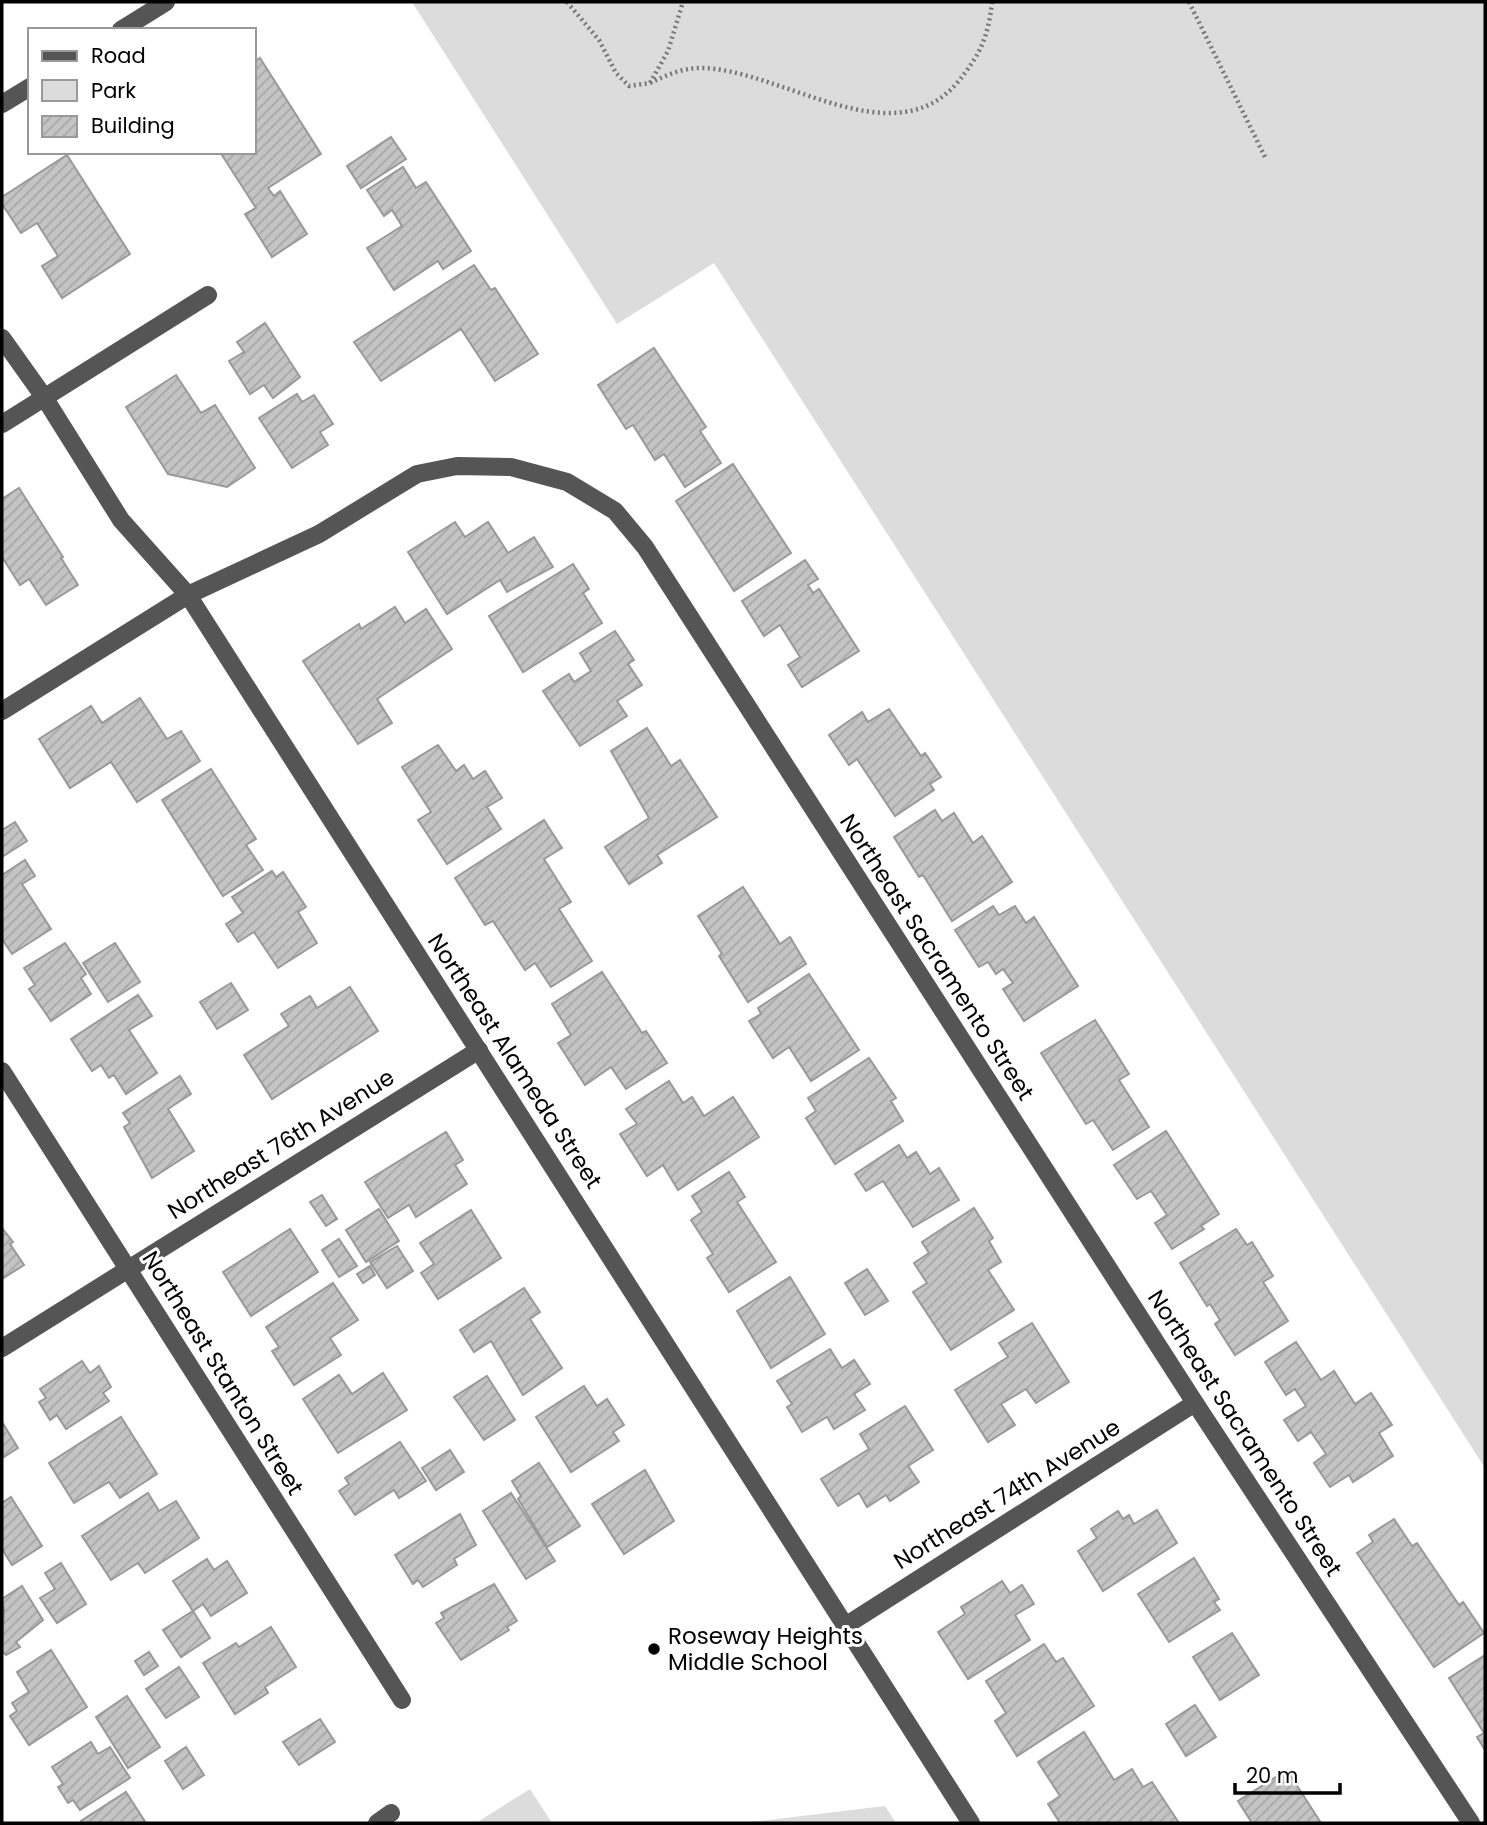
<svg xmlns="http://www.w3.org/2000/svg" width="1487" height="1825" viewBox="0 0 1487 1825" font-family="Poppins,sans-serif">
<defs>
<pattern id="building-hatch" width="6" height="6" patternUnits="userSpaceOnUse" patternTransform="scale(1.75)"><rect width="6" height="6" fill="#c4c4c4"/><path d="M-1 1l2-2M0 6l6-6M5 7l2-2" fill="none" stroke="#a7a7a7"/></pattern>
</defs>
<rect width="100%" height="100%" fill="#fff"/>
<!-- green -->
<g fill="#dcdcdc">
<polygon points="412,2 1485,2 1485,1468 714,263 617,324"/>
<polygon points="530,1789 552,1823 476,1823"/>
<polygon points="885,1806 896,1823 744,1823"/>
</g>
<!-- building -->
<g fill="url(#building-hatch)" stroke="#999" stroke-width="2">
<polygon points="260,58 321,154 268,188 274,196 280,191 307,234 272,257 245,214 256,208 220,152 254,152 254,62"/>
<polygon points="391,137 406,159 361,188 347,166"/>
<polygon points="67,155 130,254 62,298 42,266 58,256 37,223 21,233 2,204 2,197"/>
<polygon points="403,167 416,188 426,182 471,251 443,269 438,261 394,290 367,248 402,226 392,210 384,216 367,190"/>
<polygon points="474,265 491,290 495,288 538,354 495,381 461,329 381,381 354,342"/>
<polygon points="265,323 300,377 273,398 264,385 250,394 229,361 244,352 237,342"/>
<polygon points="654,348 706,427 700,431 721,463 685,487 664,454 655,460 633,425 626,429 598,385"/>
<polygon points="176,375 201,413 215,405 255,468 227,487 168,474 126,407"/>
<polygon points="297,394 302,402 314,395 333,424 320,432 328,445 292,468 259,418"/>
<polygon points="733,464 791,553 734,591 676,501"/>
<polygon points="19,488 63,557 61,558 78,585 46,605 29,579 20,585 2,557 2,499"/>
<polygon points="455,522 465,537 488,522 508,553 534,537 553,567 507,592 500,580 447,614 408,552"/>
<polygon points="805,560 818,579 808,585 813,593 819,589 859,651 802,687 788,665 800,657 780,625 764,636 742,601"/>
<polygon points="573,564 589,589 583,593 602,623 523,672 489,616"/>
<polygon points="395,607 405,623 426,609 452,649 377,699 392,723 358,744 303,661 359,624 361,629"/>
<polygon points="615,631 634,660 628,664 642,685 617,701 627,716 580,746 543,691 569,674 574,682 591,671 580,653"/>
<polygon points="140,698 167,739 181,731 200,761 137,802 111,762 70,788 39,739 91,706 102,723"/>
<polygon points="889,709 921,756 925,753 941,777 930,784 934,790 895,816 857,759 849,765 829,735 862,712 868,722"/>
<polygon points="647,728 671,766 680,760 717,817 657,855 662,863 629,884 605,847 649,818 611,751"/>
<polygon points="438,745 456,771 464,765 473,779 485,771 502,798 487,807 501,829 447,864 418,820 431,812 402,767"/>
<polygon points="211,769 256,839 246,845 263,870 223,896 162,800"/>
<polygon points="935,810 942,821 954,813 973,843 982,836 1012,882 952,921 923,875 919,877 894,837"/>
<polygon points="544,820 562,848 544,859 571,902 559,909 592,961 551,987 535,963 525,970 493,921 485,925 455,878"/>
<polygon points="15,822 27,841 2,857 2,830"/>
<polygon points="25,860 35,876 22,884 51,929 12,954 2,939 2,875"/>
<polygon points="272,871 276,877 283,872 306,907 298,912 317,943 278,968 254,932 238,942 226,924 243,913 232,897"/>
<polygon points="743,887 780,944 790,937 806,964 748,1002 719,956 722,954 698,916"/>
<polygon points="993,906 999,915 1015,906 1026,923 1034,917 1078,986 1024,1021 1003,989 1013,983 1003,969 996,974 988,962 979,967 955,930"/>
<polygon points="65,943 86,974 81,978 91,994 51,1021 29,989 35,985 24,968"/>
<polygon points="115,943 140,982 108,1002 83,963"/>
<polygon points="602,972 642,1033 646,1031 667,1063 626,1089 611,1067 585,1085 558,1043 571,1035 552,1004"/>
<polygon points="809,974 859,1050 811,1081 789,1047 773,1058 749,1021 761,1014 758,1008"/>
<polygon points="231,983 248,1010 217,1029 200,1002"/>
<polygon points="350,987 378,1031 272,1099 244,1055 289,1026 281,1014 310,996 317,1008"/>
<polygon points="138,995 152,1016 129,1030 157,1073 126,1094 114,1075 109,1078 101,1065 92,1071 71,1039"/>
<polygon points="1095,1020 1129,1074 1119,1080 1149,1127 1113,1150 1093,1120 1086,1124 1041,1053"/>
<polygon points="869,1058 896,1098 891,1101 903,1121 835,1164 806,1118 816,1111 808,1098"/>
<polygon points="180,1076 191,1094 168,1109 194,1151 152,1178 124,1127 130,1123 123,1113"/>
<polygon points="669,1081 683,1103 692,1097 704,1116 733,1097 759,1137 678,1190 663,1165 647,1176 620,1134 637,1124 626,1109"/>
<polygon points="1166,1131 1219,1214 1201,1226 1204,1229 1172,1249 1155,1223 1167,1215 1151,1191 1137,1199 1114,1165"/>
<polygon points="446,1132 463,1160 455,1165 467,1184 416,1217 409,1205 388,1218 365,1182"/>
<polygon points="899,1145 907,1158 916,1152 930,1174 939,1168 959,1200 913,1227 883,1181 866,1191 855,1174"/>
<polygon points="729,1172 745,1197 737,1202 776,1262 729,1292 707,1258 713,1254 691,1220 702,1212 692,1196"/>
<polygon points="322,1195 337,1219 326,1226 310,1202"/>
<polygon points="974,1208 993,1238 989,1241 1001,1262 988,1270 1014,1310 951,1350 913,1292 927,1283 914,1263 929,1253 922,1242"/>
<polygon points="379,1209 399,1241 366,1262 346,1230"/>
<polygon points="471,1210 501,1258 438,1299 421,1273 434,1264 420,1243"/>
<polygon points="2,1228 13,1242 10,1244 24,1265 2,1279"/>
<polygon points="290,1229 318,1272 251,1316 223,1272"/>
<polygon points="1236,1229 1247,1245 1252,1242 1273,1276 1263,1282 1288,1321 1235,1355 1215,1324 1220,1320 1210,1304 1207,1306 1180,1263"/>
<polygon points="339,1239 357,1266 339,1277 322,1250"/>
<polygon points="397,1246 413,1271 387,1288 370,1262"/>
<polygon points="370,1266 375,1275 363,1283 357,1274"/>
<polygon points="867,1269 888,1301 865,1315 845,1283"/>
<polygon points="790,1277 825,1334 771,1368 737,1311"/>
<polygon points="333,1283 358,1320 330,1338 341,1355 294,1385 272,1351 279,1347 266,1327"/>
<polygon points="524,1288 540,1312 530,1319 562,1368 523,1395 491,1341 474,1352 460,1330"/>
<polygon points="1032,1323 1069,1382 1036,1403 1026,1389 1001,1404 1015,1425 988,1442 955,1390 1008,1357 999,1343"/>
<polygon points="1296,1342 1321,1380 1334,1371 1355,1404 1371,1393 1392,1425 1379,1433 1393,1456 1353,1482 1349,1475 1330,1487 1314,1463 1326,1454 1311,1432 1298,1441 1284,1420 1306,1406 1295,1389 1286,1395 1265,1362"/>
<polygon points="830,1349 842,1368 854,1360 870,1384 854,1394 865,1410 834,1429 827,1417 802,1432 787,1407 792,1404 777,1381"/>
<polygon points="82,1361 90,1373 99,1366 111,1387 103,1393 109,1401 66,1429 57,1415 50,1420 39,1402 46,1398 40,1389"/>
<polygon points="383,1373 407,1410 338,1453 303,1399 339,1375 352,1394"/>
<polygon points="487,1376 515,1420 484,1440 454,1397"/>
<polygon points="584,1386 597,1406 607,1399 624,1425 613,1432 619,1441 571,1472 536,1417"/>
<polygon points="905,1406 933,1450 908,1466 919,1482 890,1501 886,1495 867,1507 859,1493 838,1506 821,1479 869,1449 860,1434"/>
<polygon points="121,1417 157,1474 120,1498 109,1482 74,1503 49,1463"/>
<polygon points="2,1422 18,1448 4,1457 2,1455"/>
<polygon points="400,1442 426,1481 399,1498 394,1490 355,1515 339,1491 349,1484 345,1478"/>
<polygon points="450,1450 464,1472 436,1490 422,1468"/>
<polygon points="539,1463 580,1526 547,1547 518,1499 521,1496 512,1481"/>
<polygon points="645,1470 674,1521 624,1554 592,1504"/>
<polygon points="148,1493 159,1511 176,1501 199,1538 145,1573 138,1563 111,1580 82,1536"/>
<polygon points="511,1493 555,1561 526,1579 483,1511"/>
<polygon points="11,1497 42,1546 12,1565 2,1549 2,1503"/>
<polygon points="1157,1510 1177,1543 1103,1591 1078,1551 1097,1538 1091,1529 1118,1511 1123,1519 1129,1515 1134,1524"/>
<polygon points="460,1514 476,1545 454,1559 457,1565 423,1587 418,1580 413,1584 395,1555"/>
<polygon points="1394,1519 1412,1546 1417,1543 1459,1605 1463,1602 1484,1633 1434,1667 1357,1553 1373,1542 1369,1535"/>
<polygon points="1194,1558 1219,1599 1214,1602 1220,1610 1169,1642 1138,1594"/>
<polygon points="207,1559 214,1570 227,1561 247,1593 211,1616 203,1604 193,1611 173,1581"/>
<polygon points="61,1563 86,1604 57,1623 40,1598 55,1589 45,1573"/>
<polygon points="1002,1581 1010,1593 1022,1585 1034,1604 1015,1615 1030,1640 968,1679 938,1632 965,1614 961,1607"/>
<polygon points="494,1584 517,1621 507,1627 509,1630 461,1660 436,1623 444,1618 441,1613"/>
<polygon points="22,1586 43,1620 16,1642 20,1647 6,1655 2,1651 4,1610 2,1599"/>
<polygon points="193,1611 210,1638 181,1657 163,1630"/>
<polygon points="271,1627 296,1667 265,1687 268,1693 235,1714 203,1663 236,1643 239,1647"/>
<polygon points="1232,1633 1259,1675 1220,1700 1193,1657"/>
<polygon points="1044,1644 1056,1662 1063,1658 1094,1706 1017,1756 995,1721 1006,1713 986,1681"/>
<polygon points="51,1650 87,1707 29,1745 10,1716 17,1711 12,1703 29,1692 17,1672"/>
<polygon points="149,1652 158,1666 144,1675 135,1661"/>
<polygon points="1485,1655 1485,1750 1477,1737 1484,1733 1449,1678"/>
<polygon points="179,1667 199,1697 166,1718 146,1689"/>
<polygon points="127,1696 160,1747 128,1768 96,1717"/>
<polygon points="1195,1705 1216,1737 1186,1756 1166,1724"/>
<polygon points="320,1719 335,1742 299,1765 283,1742"/>
<polygon points="1084,1732 1114,1780 1132,1769 1143,1787 1152,1782 1179,1823 1060,1823 1048,1804 1060,1796 1038,1762"/>
<polygon points="91,1742 98,1754 110,1747 130,1778 80,1810 73,1800 68,1803 58,1787 63,1784 52,1767"/>
<polygon points="186,1747 204,1775 183,1789 165,1761"/>
<polygon points="1287,1770 1321,1823 1252,1823 1238,1801"/>
<polygon points="126,1792 146,1823 83,1823 81,1821"/>
</g>
<g fill="none" stroke-linecap="round" stroke-linejoin="round">
<!-- path -->
<g stroke="#777" stroke-width="4.5" stroke-dasharray="2 3.5" stroke-linecap="butt">
<polyline points="567,2 599,40 616,73 629,86 650,83 668,51 683,2"/>
<polyline points="1189,2 1265,157"/>
<path d="M650,83C667,75 682,68 701,68C781,69 892,158 957,83C980,55 988,38 992,2"/>
</g>
<!-- minor -->
<g stroke="#555" stroke-width="18">
<polyline points="121,30 166,2"/>
<polyline points="2,104 30,87"/>
<polyline points="2,338 44,397 121,520 188,595 971,1823"/>
<polyline points="2,424 208,295"/>
<polyline points="2,711 188,595 319,534 417,474 457,466 511,467 567,482 615,511 645,547 1195,1403 1471,1823"/>
<polyline points="2,1071 402,1700"/>
<polyline points="2,1348 479,1050"/>
<polyline points="845,1626 1195,1403"/>
<polyline points="377,1823 391,1813"/>
</g>
</g>
<!-- markers -->
<circle fill="#000" stroke="#fff" stroke-width="2.5" cx="654" cy="1649" r="7"/>
<g text-anchor="middle" stroke-width="6" stroke-linejoin="round" paint-order="stroke">
<!-- street labels -->
<g font-size="23" fill="#000" stroke="#fff">
<text transform="translate(937 957) rotate(57)" y="8">Northeast Sacramento Street</text>
<text transform="translate(515 1061) rotate(57)" y="8">Northeast Alameda Street</text>
<text transform="translate(281 1144) rotate(-32)" y="8">Northeast 76th Avenue</text>
<text transform="translate(223 1373) rotate(58)" y="8">Northeast Stanton Street</text>
<text transform="translate(1245 1433) rotate(57)" y="8">Northeast Sacramento Street</text>
<text transform="translate(1007 1494) rotate(-32)" y="8">Northeast 74th Avenue</text>
</g>
<!-- poi labels -->
<g font-size="23" fill="#000" stroke="#fff" text-anchor="start">
<text x="668" y="1644">Roseway Heights<tspan x="668" dy="26">Middle School</tspan></text>
</g>
</g>
<!-- border -->
<rect width="1487" height="1825" fill="none" stroke="#000000" stroke-width="7"/>
<!-- legend -->
<rect x="28" y="28" width="228" height="126" fill="#ffffff" stroke="#999999" stroke-width="2"/>
<rect x="42" y="51" width="35" height="10" fill="#555555" stroke="#999999" stroke-width="2"/>
<text x="91" y="63" font-size="21" fill="#000000">Road</text>
<rect x="42" y="80" width="35" height="21" fill="#dcdcdc" stroke="#999999" stroke-width="2"/>
<text x="91" y="98" font-size="21" fill="#000000">Park</text>
<rect x="42" y="116" width="35" height="21" fill="url(#building-hatch)" stroke="#999999" stroke-width="2"/>
<text x="91" y="133" font-size="21" fill="#000000">Building</text>
<!-- scale -->
<path d="M1235 1783v10h105v-10" fill="none" stroke="#000000" stroke-width="3.5"/>
<text x="1246" y="1783" font-size="21" fill="#000000" stroke="#ffffff" stroke-width="5" paint-order="stroke">20 m</text>
</svg>
